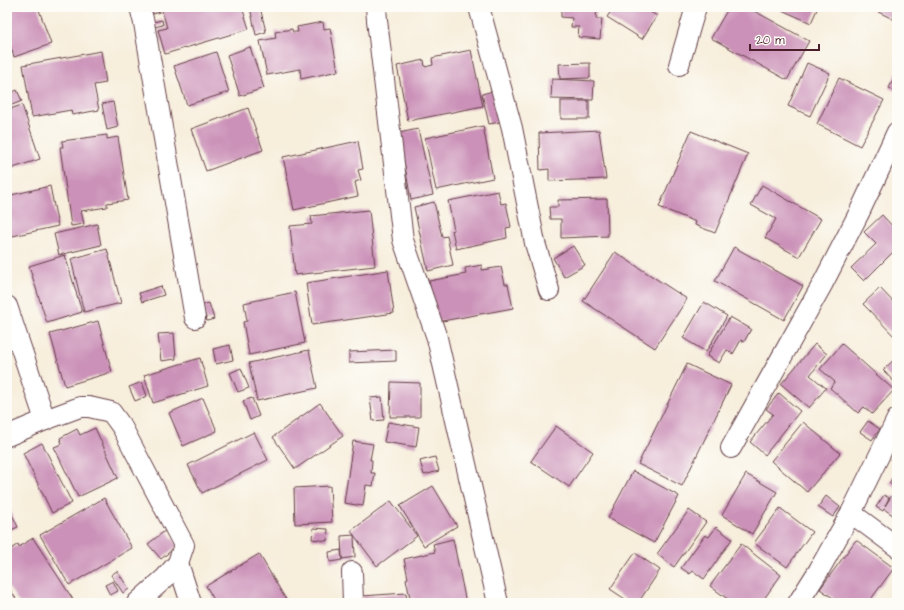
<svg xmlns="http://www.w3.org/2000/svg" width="904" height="610" viewBox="0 0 904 610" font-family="'Architects Daughter',sans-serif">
<rect width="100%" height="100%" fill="#fdfcf7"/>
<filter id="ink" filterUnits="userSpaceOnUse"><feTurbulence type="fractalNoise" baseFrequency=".025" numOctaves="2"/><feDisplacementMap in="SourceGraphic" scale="8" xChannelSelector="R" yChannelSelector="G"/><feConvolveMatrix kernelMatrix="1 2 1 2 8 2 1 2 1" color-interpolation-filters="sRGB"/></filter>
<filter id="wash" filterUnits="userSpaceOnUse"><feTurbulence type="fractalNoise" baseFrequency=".012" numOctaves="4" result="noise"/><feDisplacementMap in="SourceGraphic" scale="16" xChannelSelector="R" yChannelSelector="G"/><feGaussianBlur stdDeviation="0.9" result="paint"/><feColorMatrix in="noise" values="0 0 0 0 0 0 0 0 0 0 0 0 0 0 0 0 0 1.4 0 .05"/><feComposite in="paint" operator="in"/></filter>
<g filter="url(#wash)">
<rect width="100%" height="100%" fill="#f7eedc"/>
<g id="blocks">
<!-- building -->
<g fill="#cb91b8">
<polygon points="7,7 38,7 51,44 14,57 7,35"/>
<polygon points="158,7 160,12 153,14 151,9"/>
<polygon points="161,7 231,7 231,8 242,7 249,29 165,54 158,30 167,28"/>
<polygon points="250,7 260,7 266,32 256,35"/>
<polygon points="561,7 597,7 596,19 602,19 600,39 578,37 579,27 571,27 572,18 561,17"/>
<polygon points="614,7 642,7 657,16 642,39 607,17"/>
<polygon points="729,7 747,7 809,41 787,80 711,38"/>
<polygon points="775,7 818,7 811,23"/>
<polygon points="868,7 897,7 897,21"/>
<polygon points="162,20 163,25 154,27 153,22"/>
<polygon points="323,22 324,29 330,28 338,71 301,79 300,69 267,75 260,41 276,38 275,32 292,29 293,32 298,32 297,27"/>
<polygon points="250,47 264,88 240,96 227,55"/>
<polygon points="471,50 483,106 408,121 397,66 424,60 425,67 433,65 432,58"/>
<polygon points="101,51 106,83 94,85 99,110 72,115 71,110 32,117 23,65"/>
<polygon points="216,52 229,92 187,105 174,66"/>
<polygon points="590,63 590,78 560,79 559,64"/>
<polygon points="807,63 830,73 810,116 788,106"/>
<polygon points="897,72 897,92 889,88"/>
<polygon points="839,78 884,100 860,146 817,124"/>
<polygon points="552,79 594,81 593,100 551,99"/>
<polygon points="7,80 11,90 7,92"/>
<polygon points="17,90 22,101 7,107 7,95"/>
<polygon points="493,91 500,122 489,124 482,94"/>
<rect x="561" y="101" width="28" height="18"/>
<polygon points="113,102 118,127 107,130 102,104"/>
<polygon points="22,105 40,159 7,170 7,110"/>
<polygon points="248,108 263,150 206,171 191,129"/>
<polygon points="483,126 493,178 436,190 425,138"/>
<polygon points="418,129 433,195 411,200 399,133"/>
<polygon points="599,130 606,179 549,181 549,169 540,170 539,133"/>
<polygon points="691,131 748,154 715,233 695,225 696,222 659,207"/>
<polygon points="107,135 107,139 118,137 128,200 107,203 107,207 81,211 84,224 71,226 60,147 63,147 62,141"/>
<polygon points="358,141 363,169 358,170 361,180 355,182 358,196 294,210 283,157"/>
<polygon points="762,185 821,219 799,257 765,238 776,219 751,205"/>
<polygon points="50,186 58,226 8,237 7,196"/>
<polygon points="498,191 501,204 506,203 511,227 506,228 507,238 456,249 452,230 454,230 448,201"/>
<polygon points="607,199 608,236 561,238 561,219 550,219 549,207 558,207 558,200"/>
<polygon points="434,202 442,237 447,236 453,265 428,271 414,207"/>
<polygon points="369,210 375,266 295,275 290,226 312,224 311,216"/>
<polygon points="882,215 897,231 897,248 864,281 851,268 876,244 864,232"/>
<polygon points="97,224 101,245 59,255 54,234"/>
<polygon points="573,246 585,265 564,277 553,258"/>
<polygon points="734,247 803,286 784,320 715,281"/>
<polygon points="107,249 121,303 84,312 71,259"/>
<polygon points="615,252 687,299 655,348 583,301"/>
<polygon points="65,255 82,312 47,323 29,266"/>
<polygon points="482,265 482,270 501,267 505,284 508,284 513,308 437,322 429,281 466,274 465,268"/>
<polygon points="388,270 394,313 312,325 306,283"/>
<polygon points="161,286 164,295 142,302 139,293"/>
<polygon points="880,288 897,306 897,339 863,304"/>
<polygon points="295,292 305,343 249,355 243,322 247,321 244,303"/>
<polygon points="704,302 727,316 706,352 683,338"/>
<polygon points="209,303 214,319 207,321 202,305"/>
<polygon points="730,317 751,329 744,342 741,340 733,354 727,350 719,363 707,356"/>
<polygon points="98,321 112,372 65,386 50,334"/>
<polygon points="174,333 176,359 161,361 158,334"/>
<polygon points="815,344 827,354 810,375 826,388 809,408 781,384"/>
<polygon points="842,344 894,390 872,414 864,407 858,413 830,388 835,382 820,369"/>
<polygon points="230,345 233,360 216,364 213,349"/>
<polygon points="309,350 317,388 257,401 249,363"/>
<polygon points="396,350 396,361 349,363 349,352"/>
<polygon points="897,357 897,385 883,370"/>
<polygon points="200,358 208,386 153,403 144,375"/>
<polygon points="687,364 731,385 682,486 638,464"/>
<polygon points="241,368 249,388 238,392 230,373"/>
<polygon points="142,382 147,396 135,401 129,387"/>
<polygon points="391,382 420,383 420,417 390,417"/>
<polygon points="779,393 800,411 765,455 750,442 773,414 766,409"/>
<polygon points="382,397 384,420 373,421 370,398"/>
<polygon points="203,398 217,431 183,446 169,413"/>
<polygon points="252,398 259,416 250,420 243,401"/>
<polygon points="320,403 343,436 295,469 273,437"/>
<polygon points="868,421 880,429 872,440 860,432"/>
<polygon points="388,422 419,427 416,447 384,442"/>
<polygon points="803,422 840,453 807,492 771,461"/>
<polygon points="556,426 593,452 569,487 531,461"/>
<polygon points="95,428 118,478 78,497 54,447 62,444 60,438 77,429 80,435"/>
<polygon points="254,432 268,460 202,493 188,465"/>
<polygon points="353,441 373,444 370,460 372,460 371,473 375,473 373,486 366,485 363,506 344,503"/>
<polygon points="42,443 72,503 52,513 23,453"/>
<polygon points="435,457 439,471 424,475 420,461"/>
<polygon points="633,471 679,496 654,543 608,518"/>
<polygon points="897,471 897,488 889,483"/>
<polygon points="746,474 777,492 752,534 722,515"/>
<polygon points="330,486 332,522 295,524 294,488"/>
<polygon points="433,486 457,526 424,546 400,506"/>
<polygon points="884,495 889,498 885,506 892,495 897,499 897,518 884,509 883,511 876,507"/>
<polygon points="826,496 840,507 833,517 818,507"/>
<polygon points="104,498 132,548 69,585 40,535"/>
<polygon points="391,501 417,536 377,566 351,531"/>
<polygon points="7,504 18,527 7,532"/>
<polygon points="780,508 812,532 787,567 754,543"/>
<polygon points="689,510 706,522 674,567 657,554"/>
<polygon points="716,527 732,539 704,579 693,571 690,574 681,568 705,535 709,537"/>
<polygon points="313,528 328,529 327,541 312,539"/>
<polygon points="166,530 178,545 161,559 148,544"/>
<polygon points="354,535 355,557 342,559 341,536"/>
<polygon points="33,538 74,601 71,603 19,603 7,585 7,552 18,544 19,547"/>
<polygon points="453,539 466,603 414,603 413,598 410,598 406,579 408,578 404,559 435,552 433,544"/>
<polygon points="856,540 894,568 868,603 840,603 820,589"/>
<polygon points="741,544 781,575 761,603 733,603 710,586"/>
<polygon points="341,550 342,560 330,562 329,552"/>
<polygon points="635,553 660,570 638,603 631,603 610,589"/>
<polygon points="259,554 288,603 216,603 206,586"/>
<polygon points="117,571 129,589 123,593 111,575"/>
<polygon points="113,581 118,591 110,595 105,585"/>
<polygon points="406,593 407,603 363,603 362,596"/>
</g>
</g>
</g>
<g filter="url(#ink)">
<use href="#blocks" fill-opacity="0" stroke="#643e46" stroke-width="1"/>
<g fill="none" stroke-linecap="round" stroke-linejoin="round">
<!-- minor casing -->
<g stroke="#643e46" stroke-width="22">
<g id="minor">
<polyline points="140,7 144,23 195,318"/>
<polyline points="376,7 377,20 403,240 437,338 498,603"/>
<polyline points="479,7 512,128 535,243 549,290"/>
<polyline points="679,65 696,7"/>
<polyline points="7,306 45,420"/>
<polyline points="7,436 45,420 80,407 89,407 111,412 122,427 184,545 178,563 165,578 137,603"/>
<polyline points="731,448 822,285 859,213 897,132"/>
<polyline points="851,513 897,547"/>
<polyline points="178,563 191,603"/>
<polyline points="352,572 353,603"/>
<polyline points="798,603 819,570 851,513 897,419"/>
</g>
</g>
<!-- minor -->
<use href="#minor" stroke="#fff" stroke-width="20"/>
</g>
</g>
<!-- margin -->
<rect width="904" height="610" fill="none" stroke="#fdfcf7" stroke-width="24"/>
<!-- scale -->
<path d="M750 44v6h69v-6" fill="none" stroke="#4a1f2b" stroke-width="2"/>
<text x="756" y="44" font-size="12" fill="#4a1f2b" stroke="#fdfcf7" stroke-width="3" paint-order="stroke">20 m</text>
</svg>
